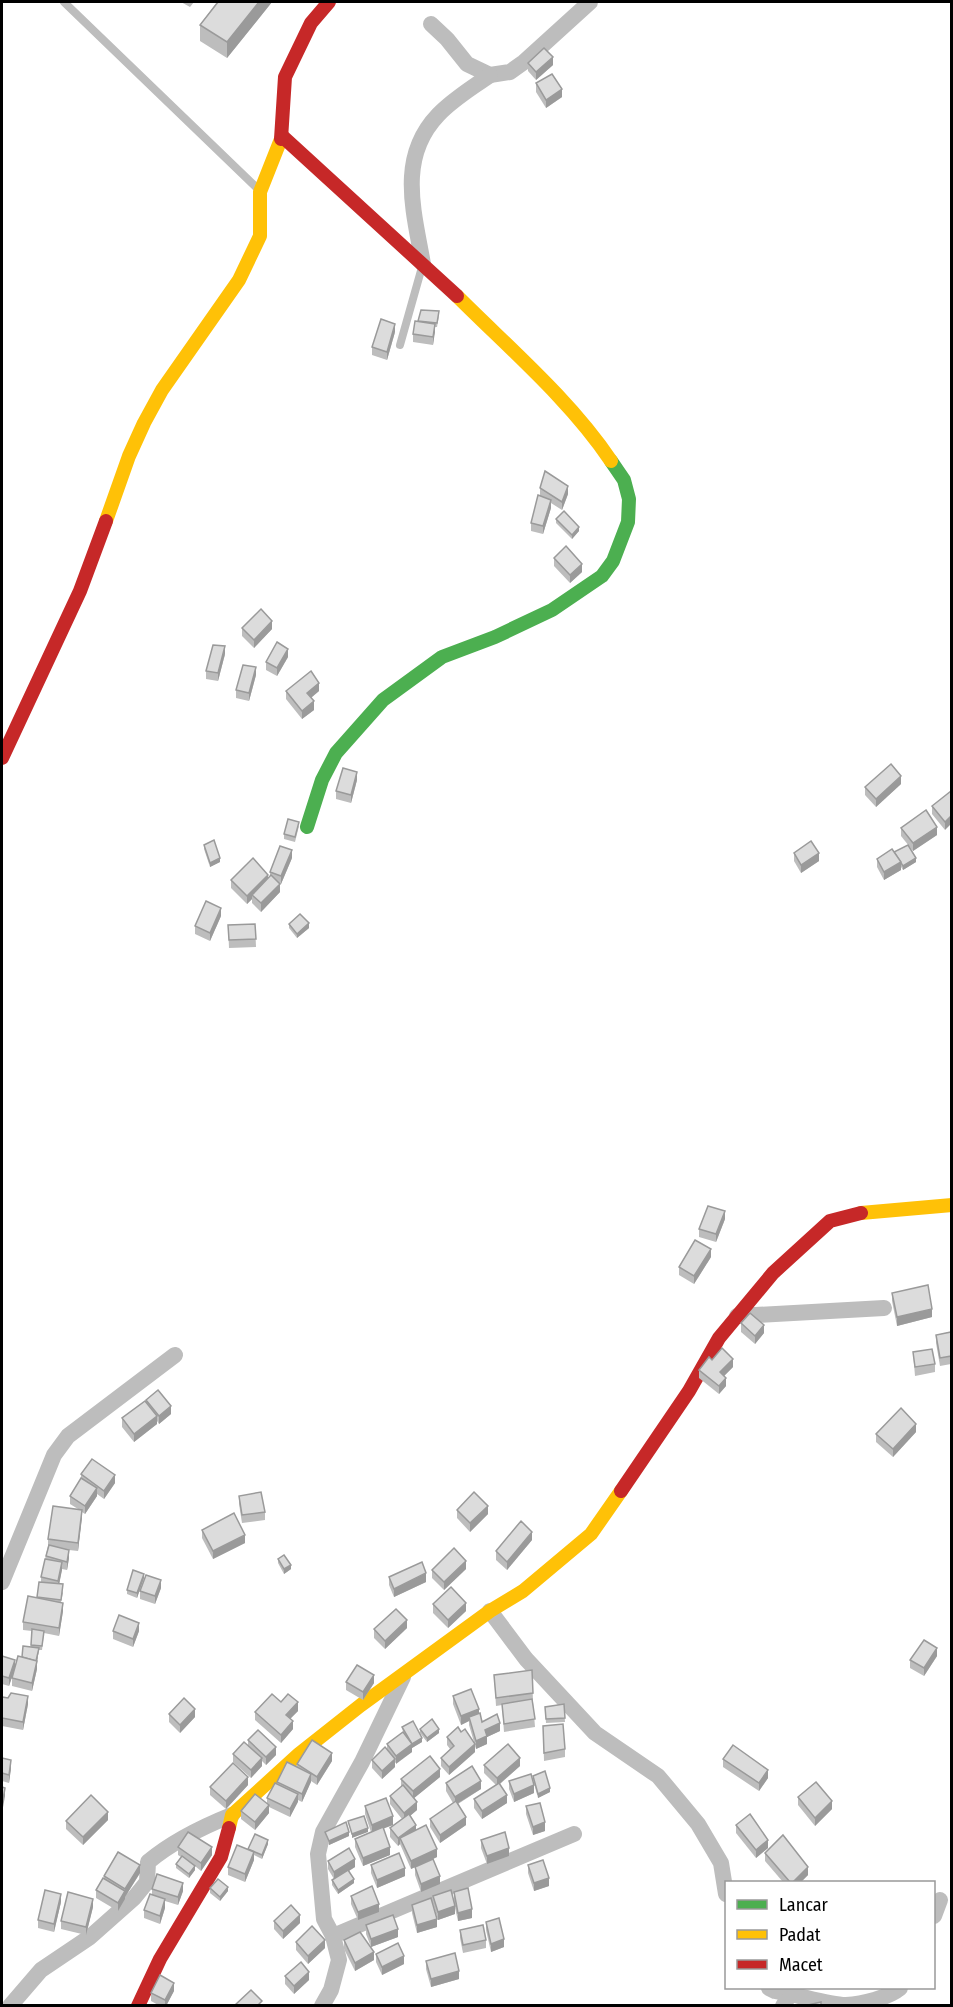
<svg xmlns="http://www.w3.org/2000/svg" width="953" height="2007" viewBox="0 0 953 2007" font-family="'Fira Sans Condensed',sans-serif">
<rect width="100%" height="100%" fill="#fff"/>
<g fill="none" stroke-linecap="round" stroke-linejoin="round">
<!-- lane -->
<g stroke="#bdbdbd" stroke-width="8">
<polyline points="64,2 258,189"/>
<polyline points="400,345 422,267"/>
</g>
<!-- street -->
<g stroke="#bdbdbd" stroke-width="16">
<polyline points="431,24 447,39 467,64 490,75 510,72 524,62 590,2"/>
<path d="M423,264C414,212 397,158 438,115C453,99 472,88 490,75"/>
<polyline points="737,1316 884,1308"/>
<polyline points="2,1582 54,1455 68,1436 175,1355"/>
<polyline points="490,1611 526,1659 595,1733 658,1776 698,1824 721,1863 726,1894"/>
<polyline points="934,1916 940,1900"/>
<polyline points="333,1936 574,1834"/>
<polyline points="769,1988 775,1991 790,1994 783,2006"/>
<path d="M790,1994C805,1997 831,2005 846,2005C862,2004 888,1998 900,1988"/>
<path d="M10,2006L41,1970L90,1937L134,1898L147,1882L148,1862C173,1841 202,1827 232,1815"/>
<polyline points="322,2006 331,1990 339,1960 333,1936 324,1919 318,1854 323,1832 362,1762 403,1677"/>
</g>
<!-- fast -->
<polyline stroke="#4caf50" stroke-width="14" points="307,827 322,780 336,753 383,700 442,657 495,637 552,610 602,576 613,561 628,522 629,499 624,480 611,461"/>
<!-- slow -->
<g stroke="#ffc107" stroke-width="14">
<path d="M457,296C509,348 570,400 611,461"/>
<polyline points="106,521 129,456 144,423 162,390 239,280 260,236 260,192 281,139"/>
<polyline points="861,1213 952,1205"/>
<polyline points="229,1828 232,1815 299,1754 361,1705 490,1611 523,1591 591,1534 621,1491"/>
</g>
<!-- jam -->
<g stroke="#c62828" stroke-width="14">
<polyline points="282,136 457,296"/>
<polyline points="281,139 285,77 311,23 329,2"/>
<polyline points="2,758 80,591 106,521"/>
<polyline points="621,1491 689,1391 719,1338 773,1273 830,1221 861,1213"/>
<polyline points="138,2006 160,1959 221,1857 229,1828"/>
</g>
</g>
<!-- wall -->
<g fill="#bdbdbd">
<polygon points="181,2 194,2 190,7"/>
<polygon points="216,2 272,2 227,58 200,41 200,25 217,2"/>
<polygon points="528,63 553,65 536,80 528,71"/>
<polygon points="536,83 562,97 546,108 536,92"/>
<polygon points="439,316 437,327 435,327 433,345 413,342 413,334 418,322"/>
<polygon points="395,332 387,360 372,355 372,347"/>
<polygon points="540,488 568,494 562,510 551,503 551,508 543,534 531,531 531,523 540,496"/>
<polygon points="556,519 579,531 572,539 556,523"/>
<polygon points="554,558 582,572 570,583 554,566"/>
<polygon points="242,628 272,629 254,648 242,636"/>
<polygon points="225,654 218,681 206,679 206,671"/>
<polygon points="288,657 277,676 266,670 266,662"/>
<polygon points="256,675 249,701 236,698 236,690"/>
<polygon points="286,691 319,691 311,698 314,710 302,719 286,699"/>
<polygon points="357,780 351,803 336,799 336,791"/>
<polygon points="901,784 876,807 865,795 865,787"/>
<polygon points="951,791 945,830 932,814 932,806"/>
<polygon points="299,826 295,842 284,839 284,834"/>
<polygon points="901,828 937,835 913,851 901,836"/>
<polygon points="204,845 220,862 210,867 204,849"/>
<polygon points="894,852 916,862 903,870 901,867 901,870 884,880 877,867 877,859"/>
<polygon points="794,853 819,861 801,873 794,861"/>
<polygon points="292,858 281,884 280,884 280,892 261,912 252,903 252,899 247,904 231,888 231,880 268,879 270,877 270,872"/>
<polygon points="221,916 210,941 195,934 195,926"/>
<polygon points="255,924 256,947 229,948 228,925"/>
<polygon points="289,924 309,928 297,938 289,928"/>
<polygon points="725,1219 716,1242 699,1237 699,1229"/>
<polygon points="711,1257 694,1284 679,1275 679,1267"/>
<polygon points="892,1293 932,1317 897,1326 892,1301"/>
<polygon points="741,1323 764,1333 755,1344 741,1332"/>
<polygon points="951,1332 951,1364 940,1366 936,1343 936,1335"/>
<polygon points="913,1352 935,1364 935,1372 915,1376"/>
<polygon points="733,1367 724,1376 726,1386 719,1394 699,1378 699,1370"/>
<polygon points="146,1400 171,1414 159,1424 157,1421 157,1424 134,1442 122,1427 122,1418 146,1402"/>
<polygon points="916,1432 893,1457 876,1442 876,1434"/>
<polygon points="81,1474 115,1483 104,1499 97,1494 97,1496 85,1514 82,1512 78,1551 69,1550 69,1558 67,1570 62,1569 59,1584 63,1593 61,1602 63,1611 59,1636 44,1633 42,1650 39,1650 37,1661 37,1669 32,1691 12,1686 12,1678 15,1668 9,1686 2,1684 2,1656 15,1668 22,1657 31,1647 32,1631 23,1630 23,1622 37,1598 39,1582 41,1582 41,1577 48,1546 48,1539 78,1509 70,1504 70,1496 81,1479"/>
<polygon points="239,1496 265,1512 265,1520 242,1523 239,1504"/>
<polygon points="457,1510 488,1514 470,1532 457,1518"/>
<polygon points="202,1530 245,1543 213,1559 202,1538"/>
<polygon points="532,1540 507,1570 496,1560 496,1551"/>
<polygon points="278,1559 291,1569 284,1574 278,1563"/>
<polygon points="466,1569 444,1590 432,1578 432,1570"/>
<polygon points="389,1577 426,1582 394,1597 389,1585"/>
<polygon points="144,1578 137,1598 127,1594 127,1590"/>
<polygon points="161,1588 155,1604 140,1599 140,1591"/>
<polygon points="433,1604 466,1611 448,1628 433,1613"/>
<polygon points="407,1628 385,1649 374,1638 374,1629"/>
<polygon points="113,1631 139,1631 133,1647 113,1639"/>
<polygon points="937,1656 924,1676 910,1668 910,1660"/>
<polygon points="532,1670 533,1702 535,1727 504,1732 502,1705 496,1706 494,1675"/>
<polygon points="346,1682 374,1683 363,1700 346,1690"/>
<polygon points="453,1696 479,1713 482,1722 500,1731 487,1737 487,1744 476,1749 475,1746 475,1752 449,1775 441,1766 441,1758 450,1749 447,1745 447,1737 461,1732 474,1742 469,1725 469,1721 461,1725 453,1704"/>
<polygon points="2,1697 28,1704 23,1730 2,1726"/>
<polygon points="281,1702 298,1711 290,1719 293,1729 281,1743 255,1720 255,1712"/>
<polygon points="564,1704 565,1722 546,1723 545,1707"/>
<polygon points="169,1714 195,1717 180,1733 169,1722"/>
<polygon points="543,1726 565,1749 565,1757 544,1761"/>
<polygon points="402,1727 422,1742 412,1748 412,1752 395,1763 395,1767 382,1779 372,1768 372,1760 387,1749 387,1744 403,1732"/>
<polygon points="420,1729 439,1733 427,1742 420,1733"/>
<polygon points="248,1740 276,1755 266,1765 262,1761 262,1766 251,1778 233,1762 233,1754 248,1746"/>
<polygon points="2,1758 11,1768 9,1783 2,1781"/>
<polygon points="723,1759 768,1778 759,1791 723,1767"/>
<polygon points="332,1761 317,1785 311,1781 302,1802 298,1800 290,1817 269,1807 269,1813 255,1830 241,1819 241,1811 267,1803 267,1798 277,1784 277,1782 297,1767 297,1764"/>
<polygon points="484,1765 520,1766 500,1784 507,1803 482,1819 474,1808 474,1799 496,1785 484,1773"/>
<polygon points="533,1776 550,1792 538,1798 533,1780"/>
<polygon points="440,1777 414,1798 417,1810 410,1816 416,1830 437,1857 421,1865 440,1884 421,1892 415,1875 415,1867 411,1869 400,1844 398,1846 390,1837 390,1828 402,1819 390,1804 390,1796 401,1787 401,1779"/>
<polygon points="509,1781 534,1793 514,1802 509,1789"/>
<polygon points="446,1783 481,1789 458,1804 466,1825 440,1843 430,1827 430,1819 453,1803 446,1791"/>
<polygon points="248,1785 226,1809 210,1795 210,1787"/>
<polygon points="798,1797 832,1809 815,1826 798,1805"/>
<polygon points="365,1806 393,1825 383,1828 390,1855 363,1866 355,1847 355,1839 371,1832 365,1814"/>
<polygon points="526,1806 545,1831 533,1835 526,1814"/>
<polygon points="108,1820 83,1845 66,1829 66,1821"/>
<polygon points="736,1825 768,1848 756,1858 736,1833"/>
<polygon points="325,1832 349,1836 329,1845 325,1836"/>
<polygon points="481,1840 509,1856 487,1864 481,1848"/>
<polygon points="268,1844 262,1859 254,1855 254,1860 245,1882 228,1875 228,1867 248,1850 248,1849"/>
<polygon points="178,1847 212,1855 201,1871 195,1866 195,1870 189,1878 176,1868 176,1864 181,1857 178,1855"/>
<polygon points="765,1853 808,1875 801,1882 783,1882 765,1861"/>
<polygon points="328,1861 355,1867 349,1871 354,1883 338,1894 332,1885 332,1880 334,1879 328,1869"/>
<polygon points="371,1865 405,1876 377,1888 371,1873"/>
<polygon points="528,1865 549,1886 534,1891 528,1873"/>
<polygon points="140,1873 125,1897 125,1899 118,1911 96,1898 96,1890 104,1879 104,1876"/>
<polygon points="210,1888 228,1891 220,1901 210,1893"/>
<polygon points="152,1889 183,1891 178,1905 165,1901 165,1908 160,1924 144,1918 144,1910 152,1895"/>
<polygon points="454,1892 472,1918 458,1921 455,1908 455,1914 438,1920 433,1904 433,1896 454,1900"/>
<polygon points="351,1896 379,1912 358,1920 351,1904"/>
<polygon points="61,1902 54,1932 38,1928 38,1920"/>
<polygon points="412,1905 437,1927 417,1933 412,1913"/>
<polygon points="93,1907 86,1935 61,1929 61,1921"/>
<polygon points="274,1921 300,1923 283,1939 274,1929"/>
<polygon points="486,1922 504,1947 491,1952 486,1930"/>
<polygon points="366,1925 398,1937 371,1947 366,1934"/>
<polygon points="460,1930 486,1940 486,1948 463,1953 460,1938"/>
<polygon points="344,1940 374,1960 355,1971 344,1949"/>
<polygon points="296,1942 325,1948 308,1964 296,1950"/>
<polygon points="376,1954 404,1964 382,1975 376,1962"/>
<polygon points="426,1961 459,1979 431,1987 426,1969"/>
<polygon points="285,1976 309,1980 294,1994 285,1984"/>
<polygon points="174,1991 166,2006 160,2006 151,2001 151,1993"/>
</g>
<!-- shaded-wall -->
<g fill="#9a9a9a">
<polygon points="259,2 272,2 227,58 227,42"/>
<polygon points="553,57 553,65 536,80 536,72"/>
<polygon points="562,89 562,97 546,108 546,100"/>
<polygon points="395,324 395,332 387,360 387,352"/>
<polygon points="435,324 435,332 433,345 433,337"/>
<polygon points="568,486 568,494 562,510 562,502"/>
<polygon points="551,500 551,508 543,534 543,526"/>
<polygon points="579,527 579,531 572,539 572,535"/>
<polygon points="582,564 582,572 570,583 570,575"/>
<polygon points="272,621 272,629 254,648 254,640"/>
<polygon points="225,646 225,654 218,681 218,673"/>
<polygon points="288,649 288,657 277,676 277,668"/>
<polygon points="256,667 256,675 249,701 249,693"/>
<polygon points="319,683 319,691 307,701 307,693"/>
<polygon points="314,701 314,710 302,719 302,711"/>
<polygon points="357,772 357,780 351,803 351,795"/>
<polygon points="901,776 901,784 876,807 876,799"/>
<polygon points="951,816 951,824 945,830 945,822"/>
<polygon points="937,827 937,835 913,851 913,843"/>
<polygon points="292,850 292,858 281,884 281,876"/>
<polygon points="819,853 819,861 801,873 801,865"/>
<polygon points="220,858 220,862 210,867 210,863"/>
<polygon points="916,858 916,862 903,870 903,866"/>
<polygon points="901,862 901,870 884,880 884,872"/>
<polygon points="268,875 268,883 252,895 252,899 247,904 247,896"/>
<polygon points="280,884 280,892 261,912 261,903"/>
<polygon points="221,908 221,916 210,941 210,933"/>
<polygon points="309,923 309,928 297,938 297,934"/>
<polygon points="725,1211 725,1219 716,1242 716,1234"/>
<polygon points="711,1249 711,1257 694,1284 694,1276"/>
<polygon points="932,1309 932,1317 897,1326 897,1317"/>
<polygon points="764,1325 764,1333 755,1344 755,1336"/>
<polygon points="733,1359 733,1367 720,1380 720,1372"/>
<polygon points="726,1378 726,1386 719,1394 719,1386"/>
<polygon points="171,1406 171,1414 159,1424 159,1416"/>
<polygon points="157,1416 157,1424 134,1442 134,1434"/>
<polygon points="916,1424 916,1432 893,1457 893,1449"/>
<polygon points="115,1475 115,1483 104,1499 104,1491"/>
<polygon points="97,1488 97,1496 85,1514 85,1506"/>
<polygon points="488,1506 488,1514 470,1532 470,1523"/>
<polygon points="82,1510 82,1518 78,1551 78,1543"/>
<polygon points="532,1532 532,1540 507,1570 507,1562"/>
<polygon points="245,1535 245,1543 213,1559 213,1551"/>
<polygon points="69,1550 69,1558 67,1570 67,1562"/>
<polygon points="466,1561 466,1569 444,1590 444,1582"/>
<polygon points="62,1562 62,1570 58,1590 58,1581"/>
<polygon points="291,1565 291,1569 284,1574 284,1569"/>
<polygon points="426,1573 426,1582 394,1597 394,1589"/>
<polygon points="144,1574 144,1578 137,1598 137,1593"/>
<polygon points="161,1580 161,1588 155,1604 155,1596"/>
<polygon points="63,1603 63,1611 59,1636 59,1628"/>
<polygon points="466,1603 466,1611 448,1628 448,1620"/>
<polygon points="407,1620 407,1628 385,1649 385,1641"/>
<polygon points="139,1623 139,1631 133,1647 133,1639"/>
<polygon points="39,1648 37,1663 37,1661 37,1669 32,1691 32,1683"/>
<polygon points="937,1648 937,1656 924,1676 924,1668"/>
<polygon points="15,1660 15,1668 9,1686 9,1678"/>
<polygon points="374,1675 374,1683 363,1700 363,1692"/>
<polygon points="28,1696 28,1704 23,1730 23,1722"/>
<polygon points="298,1702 298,1711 286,1723 286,1715"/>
<polygon points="195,1709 195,1717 180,1733 180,1725"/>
<polygon points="479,1709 479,1717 469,1717 469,1721 461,1725 461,1716"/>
<polygon points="293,1721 293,1729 281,1743 281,1735"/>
<polygon points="500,1723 500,1731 487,1737 487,1744 476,1749 476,1741 485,1730"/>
<polygon points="439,1729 439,1733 427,1742 427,1738"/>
<polygon points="422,1738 422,1742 412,1748 412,1744"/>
<polygon points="412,1744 412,1752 396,1764 396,1756"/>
<polygon points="475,1744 475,1752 449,1775 449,1767"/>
<polygon points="276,1747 276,1755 266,1765 266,1757"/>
<polygon points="332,1753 332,1761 317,1785 317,1777"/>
<polygon points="262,1758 262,1766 251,1778 251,1770"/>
<polygon points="520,1758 520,1766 497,1786 497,1778"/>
<polygon points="395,1759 395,1767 382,1779 382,1771"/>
<polygon points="11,1760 11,1768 9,1783 9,1775"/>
<polygon points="440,1769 440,1777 413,1799 413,1791"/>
<polygon points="768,1770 768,1778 759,1791 759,1783"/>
<polygon points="311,1774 311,1782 302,1802 302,1794"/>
<polygon points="248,1777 248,1785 226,1809 226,1801"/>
<polygon points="481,1781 481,1789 455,1805 455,1797"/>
<polygon points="534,1785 534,1793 514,1802 514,1794"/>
<polygon points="5,1788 5,1796 2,1813 2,1805"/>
<polygon points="550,1788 550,1792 538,1798 538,1794"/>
<polygon points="298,1794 298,1802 290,1817 290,1809"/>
<polygon points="507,1795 507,1803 482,1819 482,1811"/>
<polygon points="832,1801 832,1809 815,1826 815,1818"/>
<polygon points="417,1802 417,1810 404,1821 404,1813"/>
<polygon points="269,1805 269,1813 255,1830 255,1822"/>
<polygon points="108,1812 108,1820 83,1845 83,1837"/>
<polygon points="393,1816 393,1825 372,1833 372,1825"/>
<polygon points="466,1817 466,1825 440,1843 440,1835"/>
<polygon points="545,1822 545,1831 533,1835 533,1827"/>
<polygon points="416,1825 416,1833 400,1838 400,1844 398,1846 398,1838"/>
<polygon points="368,1828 368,1832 352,1838 352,1834"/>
<polygon points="349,1832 349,1836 329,1845 329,1841"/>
<polygon points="268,1840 268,1844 262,1859 262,1855"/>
<polygon points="768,1840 768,1848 756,1858 756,1850"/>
<polygon points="212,1847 212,1855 201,1871 201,1863"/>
<polygon points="390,1847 390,1855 363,1866 363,1858"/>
<polygon points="509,1848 509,1856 487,1864 487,1856"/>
<polygon points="437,1849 437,1857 411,1869 411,1861"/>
<polygon points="254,1852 254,1860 245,1882 245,1874"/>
<polygon points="355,1859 355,1867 334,1880 334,1872"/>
<polygon points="140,1865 140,1873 125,1897 125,1889"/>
<polygon points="195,1866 195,1870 189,1878 189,1874"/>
<polygon points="808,1867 808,1875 801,1882 793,1882"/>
<polygon points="405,1868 405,1876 377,1888 377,1880"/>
<polygon points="440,1876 440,1884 421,1892 421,1884"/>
<polygon points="549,1878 549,1886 534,1891 534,1883"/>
<polygon points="354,1879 354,1883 338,1894 338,1890"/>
<polygon points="183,1883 183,1891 178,1905 178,1897"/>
<polygon points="228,1887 228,1891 220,1901 220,1897"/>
<polygon points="125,1891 125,1899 118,1911 118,1903"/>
<polygon points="61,1894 61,1902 54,1932 54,1924"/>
<polygon points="93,1899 93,1907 86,1935 86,1927"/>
<polygon points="165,1899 165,1908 160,1924 160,1916"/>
<polygon points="379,1904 379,1912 358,1920 358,1912"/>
<polygon points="455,1906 455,1914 438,1920 438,1912"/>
<polygon points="472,1909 472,1918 458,1921 458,1913"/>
<polygon points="300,1915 300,1923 283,1939 283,1931"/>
<polygon points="437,1919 437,1927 417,1933 417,1925"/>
<polygon points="398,1929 398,1937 371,1947 371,1939"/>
<polygon points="504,1939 504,1947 491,1952 491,1944"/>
<polygon points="325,1940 325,1948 308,1964 308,1956"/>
<polygon points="374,1952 374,1960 355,1971 355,1963"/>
<polygon points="404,1956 404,1964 382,1975 382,1967"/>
<polygon points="459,1971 459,1979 431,1987 431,1979"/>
<polygon points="309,1972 309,1980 294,1994 294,1986"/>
<polygon points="174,1983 174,1991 166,2006 165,2006 165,2000"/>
</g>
<!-- building -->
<g fill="#dcdcdc" stroke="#9a9a9a" stroke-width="1.5">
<polygon points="218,2 259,2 227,42 200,25"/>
<polygon points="544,48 553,57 536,72 528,63"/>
<polygon points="552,74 562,89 546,100 536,83"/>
<polygon points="421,310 439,311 437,323 418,321"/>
<polygon points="381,319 395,324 387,352 372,347"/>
<polygon points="415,321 435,324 433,337 413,334"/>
<polygon points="545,471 568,486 562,502 540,488"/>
<polygon points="538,495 551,500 543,526 531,523"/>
<polygon points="564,511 579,527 572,535 556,519"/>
<polygon points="566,546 582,564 570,575 554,558"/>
<polygon points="261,609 272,621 254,640 242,628"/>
<polygon points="277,642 288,649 277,668 266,662"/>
<polygon points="213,645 225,646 218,673 206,671"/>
<polygon points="243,665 256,667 249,693 236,690"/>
<polygon points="311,671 319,683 307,693 314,701 302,711 286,691"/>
<polygon points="891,764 901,776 876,799 865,787"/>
<polygon points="343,768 357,772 351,795 336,791"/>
<polygon points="951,791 951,816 945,822 932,806"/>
<polygon points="926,810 937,827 913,843 901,828"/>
<polygon points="288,819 299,822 295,837 284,834"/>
<polygon points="214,840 220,858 210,863 204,845"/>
<polygon points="811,841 819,853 801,865 794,853"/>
<polygon points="908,845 916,858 903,866 894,852"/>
<polygon points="280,846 292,850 281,876 270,872"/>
<polygon points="892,849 901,862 884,872 877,859"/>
<polygon points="253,858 268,875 247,896 231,880"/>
<polygon points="271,875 280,884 261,903 252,895"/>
<polygon points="206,901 221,908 210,933 195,926"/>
<polygon points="300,914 309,923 297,934 289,924"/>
<polygon points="255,924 256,939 229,940 228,925"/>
<polygon points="708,1206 725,1211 716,1234 699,1229"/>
<polygon points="695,1240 711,1249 694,1276 679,1267"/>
<polygon points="928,1285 932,1309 897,1317 892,1293"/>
<polygon points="750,1313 764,1325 755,1336 741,1323"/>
<polygon points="951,1332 951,1356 940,1358 936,1335"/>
<polygon points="722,1348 733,1359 720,1372 726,1378 719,1386 699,1370 709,1357 712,1360"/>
<polygon points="932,1349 935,1364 915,1367 913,1352"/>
<polygon points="158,1390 171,1406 159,1416 146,1400"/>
<polygon points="145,1401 157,1416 134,1434 122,1418"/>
<polygon points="901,1408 916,1424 893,1449 876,1434"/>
<polygon points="92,1459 115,1475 104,1491 81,1474"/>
<polygon points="81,1478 97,1488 85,1506 70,1496"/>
<polygon points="261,1492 265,1512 242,1515 239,1496"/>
<polygon points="474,1492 488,1506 470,1523 457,1510"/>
<polygon points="53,1506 82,1510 78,1543 48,1539"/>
<polygon points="234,1513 245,1535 213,1551 202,1530"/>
<polygon points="521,1521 532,1532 507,1562 496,1551"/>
<polygon points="49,1545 69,1550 67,1562 46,1556"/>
<polygon points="454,1548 466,1561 444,1582 432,1570"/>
<polygon points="284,1555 291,1565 284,1569 278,1559"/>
<polygon points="45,1559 62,1562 58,1581 41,1577"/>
<polygon points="422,1562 426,1573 394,1589 389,1577"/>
<polygon points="133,1570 144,1574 137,1593 127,1590"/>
<polygon points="146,1575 161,1580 155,1596 140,1591"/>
<polygon points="39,1582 63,1584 61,1600 37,1597"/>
<polygon points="451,1587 466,1603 448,1620 433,1604"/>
<polygon points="28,1596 63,1603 59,1628 23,1622"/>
<polygon points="396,1609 407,1620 385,1641 374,1629"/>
<polygon points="119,1615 139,1623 133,1639 113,1631"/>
<polygon points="32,1629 44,1631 42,1646 31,1645"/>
<polygon points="924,1640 937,1648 924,1668 910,1660"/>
<polygon points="23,1646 39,1648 36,1661 22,1657"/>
<polygon points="2,1656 15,1660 9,1678 2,1676"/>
<polygon points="18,1656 37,1661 32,1683 12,1678"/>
<polygon points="357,1665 374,1675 363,1692 346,1682"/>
<polygon points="532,1670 533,1693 496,1698 494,1675"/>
<polygon points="471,1689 479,1709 461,1716 453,1696"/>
<polygon points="11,1693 28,1696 23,1722 2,1718 2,1697 8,1698"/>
<polygon points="272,1694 281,1702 288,1694 298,1702 286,1715 293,1721 281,1735 255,1712"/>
<polygon points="184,1698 195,1709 180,1725 169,1714"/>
<polygon points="532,1699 535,1719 504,1724 502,1704"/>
<polygon points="564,1704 565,1718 546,1719 545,1707"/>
<polygon points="480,1713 482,1722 497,1714 500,1723 485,1730 487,1736 476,1741 469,1717"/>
<polygon points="432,1719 439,1729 427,1738 420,1729"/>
<polygon points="413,1721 422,1738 412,1744 402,1727"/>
<polygon points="563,1724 565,1749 544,1753 543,1726"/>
<polygon points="458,1727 461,1732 465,1729 475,1744 449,1767 441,1758 454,1746 447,1737"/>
<polygon points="258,1730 276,1747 266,1757 248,1740"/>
<polygon points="403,1732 412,1744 396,1756 387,1744"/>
<polygon points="312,1740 332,1753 317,1777 297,1764"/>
<polygon points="244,1742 262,1758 251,1770 233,1754"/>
<polygon points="508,1744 520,1758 497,1778 484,1765"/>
<polygon points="733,1745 768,1770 759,1783 723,1759"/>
<polygon points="385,1747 395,1759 382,1771 372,1760"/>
<polygon points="430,1756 440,1769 413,1791 401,1779"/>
<polygon points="2,1758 11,1760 9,1775 2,1773"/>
<polygon points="287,1762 311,1774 302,1794 277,1782"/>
<polygon points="233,1763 248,1777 226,1801 210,1787"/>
<polygon points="472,1766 481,1781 455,1797 446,1783"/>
<polygon points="545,1771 550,1788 538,1794 533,1776"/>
<polygon points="531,1774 534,1785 514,1794 509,1781"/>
<polygon points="816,1782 832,1801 815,1818 798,1797"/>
<polygon points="275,1783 298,1794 290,1809 267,1798"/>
<polygon points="499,1783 507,1795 482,1811 474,1799"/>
<polygon points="403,1785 417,1802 404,1813 390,1796"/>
<polygon points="2,1787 5,1788 2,1805"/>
<polygon points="255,1794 269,1805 255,1822 241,1811"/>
<polygon points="91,1795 108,1812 83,1837 66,1821"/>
<polygon points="386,1798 393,1816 372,1825 365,1806"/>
<polygon points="456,1801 466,1817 440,1835 430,1819"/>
<polygon points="540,1803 545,1822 533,1827 526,1806"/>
<polygon points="409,1814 416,1825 398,1838 390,1828"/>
<polygon points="750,1814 768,1840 756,1850 736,1825"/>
<polygon points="364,1816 368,1828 352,1834 348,1821"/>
<polygon points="346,1822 349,1832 329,1841 325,1832"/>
<polygon points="426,1825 437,1849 411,1861 400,1838"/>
<polygon points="383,1827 390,1847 363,1858 355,1839"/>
<polygon points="188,1832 212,1847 201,1863 178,1847"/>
<polygon points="505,1832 509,1848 487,1856 481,1840"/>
<polygon points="255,1834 268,1840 262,1855 248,1849"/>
<polygon points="783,1835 808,1867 793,1882 790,1882 765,1853"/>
<polygon points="237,1845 254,1852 245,1874 228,1867"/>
<polygon points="349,1848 355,1859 334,1872 328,1861"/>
<polygon points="118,1852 140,1865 125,1889 104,1876"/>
<polygon points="399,1853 405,1868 377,1880 371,1865"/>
<polygon points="182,1856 195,1866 189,1874 176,1864"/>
<polygon points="433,1859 440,1876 421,1884 415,1867"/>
<polygon points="543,1860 549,1878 534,1883 528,1865"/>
<polygon points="348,1870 354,1879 338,1890 332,1880"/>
<polygon points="157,1874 183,1883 178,1897 152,1889"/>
<polygon points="103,1878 125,1891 118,1903 96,1890"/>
<polygon points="218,1879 228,1887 220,1897 210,1888"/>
<polygon points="372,1886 379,1904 358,1912 351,1896"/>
<polygon points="468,1888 472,1909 458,1913 454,1892"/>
<polygon points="45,1890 61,1894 54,1924 38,1920"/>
<polygon points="451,1890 455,1906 438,1912 433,1896"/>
<polygon points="68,1892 93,1899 86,1927 61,1921"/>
<polygon points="150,1894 165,1899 160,1916 144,1910"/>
<polygon points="431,1898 437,1919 417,1925 412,1905"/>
<polygon points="291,1905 300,1915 283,1931 274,1921"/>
<polygon points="393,1915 398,1929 371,1939 366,1925"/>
<polygon points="499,1918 504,1939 491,1944 486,1922"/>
<polygon points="483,1925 486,1940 463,1945 460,1930"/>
<polygon points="312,1926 325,1940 308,1956 296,1942"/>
<polygon points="360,1932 374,1952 355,1963 344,1940"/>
<polygon points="398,1943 404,1956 382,1967 376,1954"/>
<polygon points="455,1953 459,1971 431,1979 426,1961"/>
<polygon points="301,1962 309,1972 294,1986 285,1976"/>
<polygon points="160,1975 174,1983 165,2000 151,1993"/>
<polygon points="251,1990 262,2001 257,2006 234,2006"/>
<polygon points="821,2002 821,2006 804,2006"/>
</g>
<!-- border -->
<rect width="953" height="2007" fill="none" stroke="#000000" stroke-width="6"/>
<!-- legend -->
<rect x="725" y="1881" width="210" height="108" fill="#ffffff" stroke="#999999" stroke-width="1.5"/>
<rect x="737" y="1900" width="30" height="9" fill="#4caf50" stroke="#999999" stroke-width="1.5"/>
<text x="779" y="1911" font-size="18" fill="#000000">Lancar</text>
<rect x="737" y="1930" width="30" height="9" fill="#ffc107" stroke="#999999" stroke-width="1.5"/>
<text x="779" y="1941" font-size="18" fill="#000000">Padat</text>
<rect x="737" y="1960" width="30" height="9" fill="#c62828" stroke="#999999" stroke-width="1.5"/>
<text x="779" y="1971" font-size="18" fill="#000000">Macet</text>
</svg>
